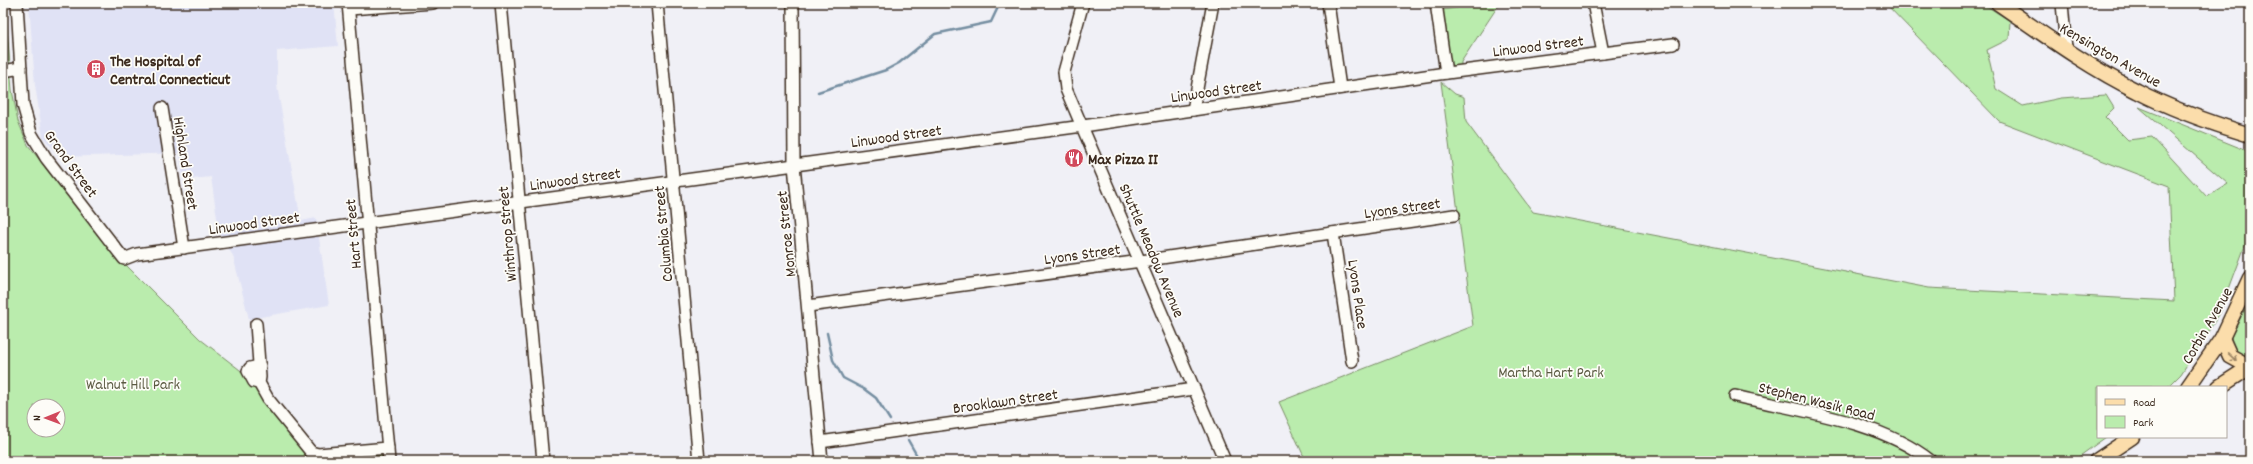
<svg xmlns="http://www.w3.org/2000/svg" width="2253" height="464" viewBox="0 0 2253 464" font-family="Dekko,sans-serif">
<rect width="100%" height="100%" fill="#f0f0f6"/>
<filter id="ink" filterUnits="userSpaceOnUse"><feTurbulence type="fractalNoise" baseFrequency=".025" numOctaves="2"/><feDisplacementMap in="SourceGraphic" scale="8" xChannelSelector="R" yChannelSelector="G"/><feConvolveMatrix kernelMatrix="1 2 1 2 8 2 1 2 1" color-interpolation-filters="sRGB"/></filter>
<g filter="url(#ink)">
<!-- built -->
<polygon fill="#e0e2f5" points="29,3 334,3 338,46 277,51 277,86 301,221 316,218 329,305 249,319 233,256 219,232 211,177 183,180 180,153 60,157 43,137 35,85"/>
<!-- green -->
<g fill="#baecad" stroke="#7a8b66" fill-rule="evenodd">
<path d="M3,3H5L12,90L18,121L28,145L103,242L200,339L240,370L307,454L383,453L384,461H3ZM34,406H58V430H34Z"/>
<polygon points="1488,3 1500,3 1461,62 1461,67 1450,65 1442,10"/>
<polygon points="1885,3 1982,3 2010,21 2009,39 1987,50 1996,89 2023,106 2061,98 2106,95 2114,108 2105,117 2128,140 2152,137 2207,197 2228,184 2139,107 2250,152 2250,222 2248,238 2220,313 2181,374 2168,387 2098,387 2098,437 2106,437 2073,461 1306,461 1279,402 1473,326 1441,82 1455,94 1464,97 1466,122 1533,212 1929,288 2174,301 2169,186 1999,121"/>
<polygon points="2250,299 2250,357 2245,359 2231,347 2231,337"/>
</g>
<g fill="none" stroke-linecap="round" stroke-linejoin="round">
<!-- stream -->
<g stroke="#758ea1" stroke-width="2.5">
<polyline points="818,92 886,70 899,63 935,34 991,22 1000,3"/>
<polyline points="827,333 833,360 843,378 864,389 876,398 890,420"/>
<polyline points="908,440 920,461"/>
</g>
<!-- minor casing -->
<g stroke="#3b2a1e" stroke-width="14">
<g id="minor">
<polyline points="17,3 23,105 31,133 46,158 124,259 137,254 1090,125 1439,74 1673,44"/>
<polyline points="348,3 389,461"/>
<polyline points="501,3 543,461"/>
<polyline points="657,3 699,461"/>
<polyline points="793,3 794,165 822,461"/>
<polyline points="1083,3 1064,72 1066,89 1225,461"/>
<polyline points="1328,3 1340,88"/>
<polyline points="1436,3 1446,73"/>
<polyline points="1593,3 1603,53"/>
<polyline points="2062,3 2066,49"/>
<polyline points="349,9 433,3"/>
<polyline points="3,71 21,68"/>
<polyline points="162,108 184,248"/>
<polyline points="1193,110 1213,3"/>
<polyline points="1333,233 1352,361"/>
<polyline points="808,306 1141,261 1454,215"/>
<polyline points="256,324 260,377 259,383 268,399 311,452 318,454 388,448"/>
<polyline points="259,383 254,382 248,371 250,368 260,366"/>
<path d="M1735,396C1798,411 1879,420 1931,461"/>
<polyline points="820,442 1194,389"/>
</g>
</g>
<!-- major casing -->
<g stroke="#3b2a1e" stroke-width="17">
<g id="major">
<path d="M1998,3C2043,34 2088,67 2137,91C2173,110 2211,123 2250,135"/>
<polyline points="2222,338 2230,356 2250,367"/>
<polyline points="2188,387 2222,338 2250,278"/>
<polyline points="2219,387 2250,367"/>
<polyline points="2096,461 2132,437"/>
</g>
</g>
<!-- minor -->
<use href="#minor" stroke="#fdfcf7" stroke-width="11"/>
<!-- major -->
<use href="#major" stroke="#fbddab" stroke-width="14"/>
</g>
<!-- one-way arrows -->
<defs><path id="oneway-shaft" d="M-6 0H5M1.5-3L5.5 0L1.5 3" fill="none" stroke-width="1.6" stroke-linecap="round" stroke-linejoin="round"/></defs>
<use stroke="#9b8464" href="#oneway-shaft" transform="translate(2232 357) rotate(43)"/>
</g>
<!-- icons -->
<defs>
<g id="building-disc" transform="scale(1)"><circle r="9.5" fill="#d1495b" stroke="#fdfcf7"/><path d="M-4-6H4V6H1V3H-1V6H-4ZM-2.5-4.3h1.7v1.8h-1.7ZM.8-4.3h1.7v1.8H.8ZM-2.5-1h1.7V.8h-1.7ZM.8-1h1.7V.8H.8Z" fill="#fff"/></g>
<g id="restaurant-disc" transform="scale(1)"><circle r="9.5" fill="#d1495b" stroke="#fdfcf7"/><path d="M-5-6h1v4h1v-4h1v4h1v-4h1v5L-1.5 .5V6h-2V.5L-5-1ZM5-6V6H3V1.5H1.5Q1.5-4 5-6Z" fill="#fff"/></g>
</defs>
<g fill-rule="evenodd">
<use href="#building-disc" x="96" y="69"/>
<use href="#restaurant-disc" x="1074" y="158"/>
</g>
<g text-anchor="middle" stroke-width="3.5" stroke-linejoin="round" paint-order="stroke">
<!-- street labels -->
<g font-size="16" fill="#3b2a1e" stroke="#fdfcf7">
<text transform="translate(1538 45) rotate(-7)" y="6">Linwood Street</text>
<text transform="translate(2111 54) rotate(30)" y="6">Kensington Avenue</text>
<text transform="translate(1216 90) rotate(-8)" y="6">Linwood Street</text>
<text transform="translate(896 135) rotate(-8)" y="6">Linwood Street</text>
<text transform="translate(72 163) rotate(54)" y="6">Grand Street</text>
<text transform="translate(187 163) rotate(81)" y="6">Highland Street</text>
<text transform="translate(575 178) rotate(-8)" y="6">Linwood Street</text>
<text transform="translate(1402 207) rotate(-8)" y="6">Lyons Street</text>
<text transform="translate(254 222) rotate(-8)" y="6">Linwood Street</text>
<text transform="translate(352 234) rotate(-95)" y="6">Hart Street</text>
<text transform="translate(506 234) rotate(-95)" y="6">Winthrop Street</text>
<text transform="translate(662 234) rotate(-95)" y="6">Columbia Street</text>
<text transform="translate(785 234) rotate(-96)" y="6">Monroe Street</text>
<text transform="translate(1153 250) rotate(67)" y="6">Shuttle Meadow Avenue</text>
<text transform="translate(1082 253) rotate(-8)" y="6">Lyons Street</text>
<text transform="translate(1359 294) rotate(82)" y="6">Lyons Place</text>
<text transform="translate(2206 325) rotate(-60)" y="6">Corbin Avenue</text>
<text transform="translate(1005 400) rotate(-8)" y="6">Brooklawn Street</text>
<text transform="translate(1817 400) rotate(14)" y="6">Stephen Wasik Road</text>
</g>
<!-- poi labels -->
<g font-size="16" font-weight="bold" fill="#3b2a1e" stroke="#fdfcf7" text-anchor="start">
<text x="110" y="66">The Hospital of<tspan x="110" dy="18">Central Connecticut</tspan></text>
<text x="1088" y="164">Max Pizza II</text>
</g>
<!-- park labels -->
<g font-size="16" fill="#5b5a42" stroke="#fdfcf7">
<text x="1551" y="377">Martha Hart Park</text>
<text x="133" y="389">Walnut Hill Park</text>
</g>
</g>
<!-- margin -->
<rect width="2253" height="464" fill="none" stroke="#fdfcf7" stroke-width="16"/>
<rect x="8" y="8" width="2237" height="448" fill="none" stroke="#3b2a1e" stroke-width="1.5" filter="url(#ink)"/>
<!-- legend -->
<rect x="2097" y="386" width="130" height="52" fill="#fdfcf7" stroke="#afa8a0"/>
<rect x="2105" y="399" width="20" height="6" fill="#fbddab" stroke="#afa8a0"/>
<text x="2133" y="406" font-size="12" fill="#3b2a1e">Road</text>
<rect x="2105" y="416" width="20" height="12" fill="#baecad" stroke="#afa8a0"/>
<text x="2133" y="426" font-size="12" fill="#3b2a1e">Park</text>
<!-- north arrow -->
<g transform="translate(46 418) rotate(269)"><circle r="19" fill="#fdfcf7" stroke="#afa8a0"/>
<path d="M0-3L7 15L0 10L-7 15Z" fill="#d1495b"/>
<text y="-6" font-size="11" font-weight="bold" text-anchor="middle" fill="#3b2a1e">N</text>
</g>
</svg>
